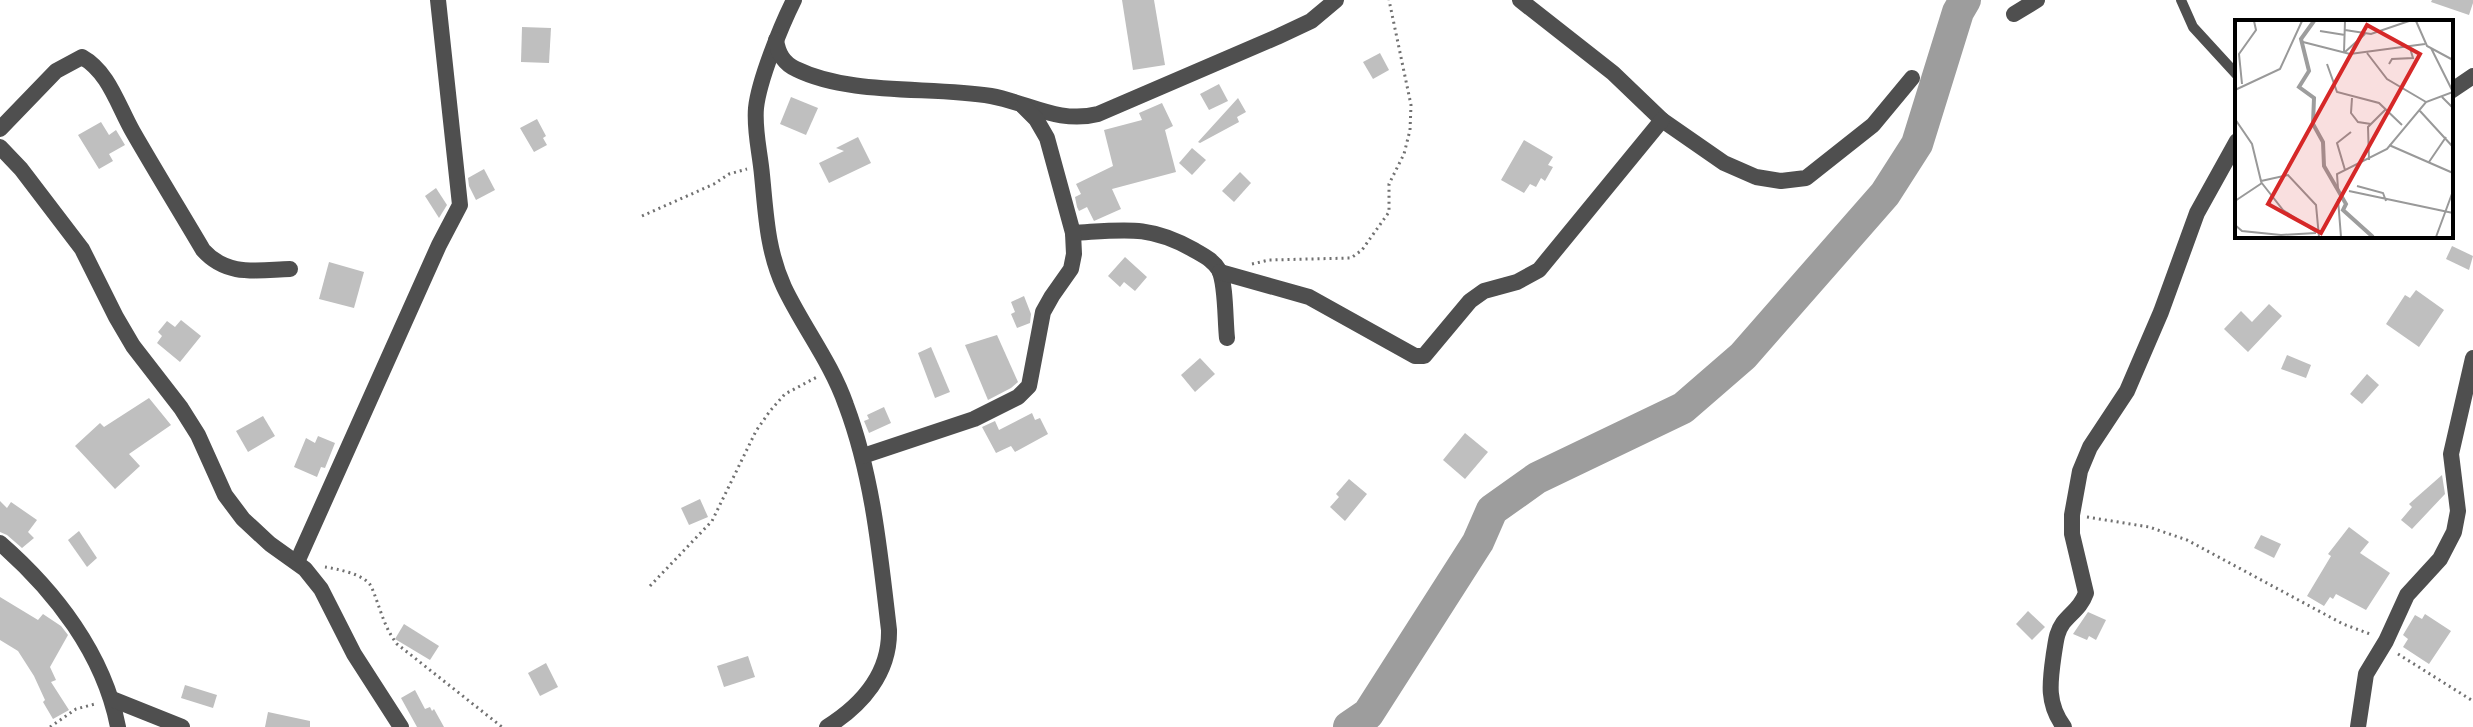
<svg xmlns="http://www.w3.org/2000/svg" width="2473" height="727" viewBox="0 0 2473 727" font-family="Inter,sans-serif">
<rect width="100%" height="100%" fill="#fff"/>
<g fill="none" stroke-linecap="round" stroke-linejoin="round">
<!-- river -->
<polyline stroke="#9d9d9d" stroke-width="32" points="1349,727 1368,714 1478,542 1492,510 1537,478 1683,408 1743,356 1885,194 1917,144 1958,12 1965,0"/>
</g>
<!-- building -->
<g fill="#bfbfbf">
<polygon points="1122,0 1154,0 1165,65 1133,70"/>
<polygon points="2432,0 2473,0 2473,3 2469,15 2431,2"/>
<polygon points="522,27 551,28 549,63 521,62"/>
<polygon points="1380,53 1389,70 1373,79 1363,62"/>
<polygon points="1219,84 1228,101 1209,110 1200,94"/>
<polygon points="791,97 818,108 806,135 780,124"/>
<polygon points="1238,98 1246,112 1237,117 1239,122 1200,143 1198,142"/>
<polygon points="1162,103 1173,126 1165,130 1176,172 1112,189 1121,209 1094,221 1087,207 1079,211 1077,207 1075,197 1081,194 1076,184 1113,166 1104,130 1142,120 1139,113"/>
<polygon points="537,119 546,136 543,138 547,145 534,152 520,128"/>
<polygon points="101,122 109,135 116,130 125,145 109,154 113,161 99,169 78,135"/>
<polygon points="858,137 871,163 829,183 819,163 844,151 836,148"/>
<polygon points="1524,140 1553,157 1548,165 1553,167 1545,181 1541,178 1536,187 1530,184 1524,193 1501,180"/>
<polygon points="1192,148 1206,160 1192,175 1179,163"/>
<polygon points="484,169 495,190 476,200 469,186 468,178"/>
<polygon points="1240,172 1251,183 1234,202 1222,191"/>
<polygon points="436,188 447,205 439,218 425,196"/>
<polygon points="2452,246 2473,256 2469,270 2446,259"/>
<polygon points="1125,257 1147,277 1135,291 1124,282 1120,287 1108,276"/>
<polygon points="329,262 364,272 354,308 319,299"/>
<polygon points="2416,290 2444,310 2419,347 2386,324 2405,295 2410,298"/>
<polygon points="1024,296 1031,314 1030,323 1017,328 1011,314 1015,312 1011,302"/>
<polygon points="2269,304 2282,316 2248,352 2224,329 2241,311 2252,322"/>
<polygon points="181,320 201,336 180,362 157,343 162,336 158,332 167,321 175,327"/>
<polygon points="997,335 1018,382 1011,388 988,400 965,345"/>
<polygon points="931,347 950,392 935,398 918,353"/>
<polygon points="2287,355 2311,365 2306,378 2281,369"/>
<polygon points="1200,358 1215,374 1195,392 1181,375"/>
<polygon points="2367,374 2379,385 2362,404 2350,394"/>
<polygon points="149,398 171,425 129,454 140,466 115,489 75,446 100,423 104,427"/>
<polygon points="884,407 891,423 869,433 864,421 869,419 867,415"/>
<polygon points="1032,413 1035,420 1040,418 1048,434 1015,452 1011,446 996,453 982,427 995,421 999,430"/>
<polygon points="263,416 275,436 248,452 236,431"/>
<polygon points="1465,433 1488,452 1465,479 1443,460"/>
<polygon points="318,436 335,443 325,468 321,467 317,477 294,467 306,438 315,443"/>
<polygon points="2442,475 2445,494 2412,529 2401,520 2412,507 2409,504"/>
<polygon points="1349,479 1367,494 1345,521 1330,507 1339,497 1336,494"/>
<polygon points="700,499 708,517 689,525 681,508"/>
<polygon points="0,501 7,508 11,502 37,520 28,532 34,538 22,548 7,535 0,532"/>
<polygon points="2349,527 2369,542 2360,553 2390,573 2366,610 2336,594 2333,599 2330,597 2324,606 2307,596 2331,556 2328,554"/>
<polygon points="79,531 97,558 87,567 68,540"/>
<polygon points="2261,535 2281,544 2274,558 2254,548"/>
<polygon points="0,597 38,620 43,614 61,626 68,635 50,667 56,680 51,682 69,710 53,719 43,702 45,700 34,676 18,651 0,640"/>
<polygon points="2028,611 2045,627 2032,640 2016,624"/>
<polygon points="2088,612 2106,620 2096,640 2089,636 2087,640 2073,634"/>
<polygon points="2425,614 2451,631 2429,664 2403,647 2408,639 2403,635 2415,615 2422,619"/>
<polygon points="404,624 439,646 430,660 395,639"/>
<polygon points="748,656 755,677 724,687 717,666"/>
<polygon points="546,663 558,687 540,696 528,673"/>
<polygon points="185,685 217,695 213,708 181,698"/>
<polygon points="415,690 425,709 430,707 432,711 434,709 444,727 417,727 401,698"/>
<polygon points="268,712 310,721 310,727 265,727"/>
</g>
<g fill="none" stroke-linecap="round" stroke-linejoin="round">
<!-- path -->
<g stroke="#717171" stroke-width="3" stroke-dasharray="2 4" stroke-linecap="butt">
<polyline points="642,216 714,184 729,174 747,169"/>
<polyline points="1252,264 1269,260 1351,258 1362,250 1389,212 1389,184 1404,154 1410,130 1411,105 1389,0"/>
<polyline points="2087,517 2149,527 2187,540 2343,624 2370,634"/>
<path d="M325,567C337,569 364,574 371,586C380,606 383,626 397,644L502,727"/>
<polyline points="650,586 712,521 756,431 770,411 785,394 817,377"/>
<polyline points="2398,654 2473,701"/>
<polyline points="50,727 76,709 95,704"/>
</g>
<!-- service -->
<polyline stroke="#4f4f4f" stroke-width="10" points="2181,0 2193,27 2237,75"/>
<!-- minor -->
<g stroke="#4f4f4f" stroke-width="16">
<path d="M794,0C781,26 759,80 756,108C754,131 760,152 762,175C766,214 767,250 784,287C803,327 831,362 846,405C873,477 880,554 889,630C890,673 862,705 827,727"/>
<polyline points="1520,0 1613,73 1662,120 1724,163 1756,177 1781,181 1806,178 1873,125 1912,78"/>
<polyline points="2014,14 2037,0"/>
<path d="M776,40C778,53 783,63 796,69C851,96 931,86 991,96C1029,103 1059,124 1098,114L1277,37L1311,21L1336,0"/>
<polyline points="2451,91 2473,76"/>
<path d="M0,129L56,71L82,57C109,72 118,106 133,132C156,172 180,211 203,250C227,277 257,270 290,269"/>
<polyline points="0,147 21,169 82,249 116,317 133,346 181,408 198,435 225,495 243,519 270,544 305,569 321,589 354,654 401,727"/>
<path d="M1073,233C1123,230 1149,224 1194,250C1204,256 1213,260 1219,270C1226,284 1225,320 1227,338"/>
<polyline points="1220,272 1309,297 1415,356 1424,356 1470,301 1484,291 1517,282 1539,270 1662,120"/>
<polyline points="863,456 974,419 1018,397 1029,386 1043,312 1052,296 1071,269 1074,254 1073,233 1047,138 1036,119 1023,106"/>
<path d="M0,543C55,591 104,654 118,727"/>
<polyline points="297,562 439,245 460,205 438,0"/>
<polyline points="112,699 182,727"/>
<path d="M2064,727C2046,703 2050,681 2054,653C2056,642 2056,633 2063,623C2072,612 2081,607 2086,593L2072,534V515L2080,471L2090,447L2127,391L2161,312L2197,213L2237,141"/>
<polyline points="2358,727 2366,674 2386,641 2407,595 2440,559 2454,532 2458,511 2451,454 2473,358"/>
</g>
</g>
<!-- overview -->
<g transform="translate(2235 20)">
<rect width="218" height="218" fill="#fff"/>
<path fill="none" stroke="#9d9d9d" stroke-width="4" d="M79,1L66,19L74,51L64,67L79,78L78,104L88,122L89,146L111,184L108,190L138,217"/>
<path fill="none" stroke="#999" stroke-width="2" d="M181,1L192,26L218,40M110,10L136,14L174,1M85,11L110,15M68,22L115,34L190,24M109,32L110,1M110,32L130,14M132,33L152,59L191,82M92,44L102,72L144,83L167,105M154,44L157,39L178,38L175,28M7,64L4,34L21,10L19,1M0,70L45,49L67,1M207,77L217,87L218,101M117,78L116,93L123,102L136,104M185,91L218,127M0,99L17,124L26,161L53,155L81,185L84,217M154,125L218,153M134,140L133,107L151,89M194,142L211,117M110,150L102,123L116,112M26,162L48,190L81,212M122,166L148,173L151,181M103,169L102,154L152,129L191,82L218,72L196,28M114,171L218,193M103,179L106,217M0,181L27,163M0,205L7,211L46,215L81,213M201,217L218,171"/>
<path fill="#d62828" fill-opacity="0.15" stroke="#d62828" stroke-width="4" d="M132,5L185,34L86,213L33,184Z"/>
<rect width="218" height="218" fill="none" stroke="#000" stroke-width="4"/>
</g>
</svg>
